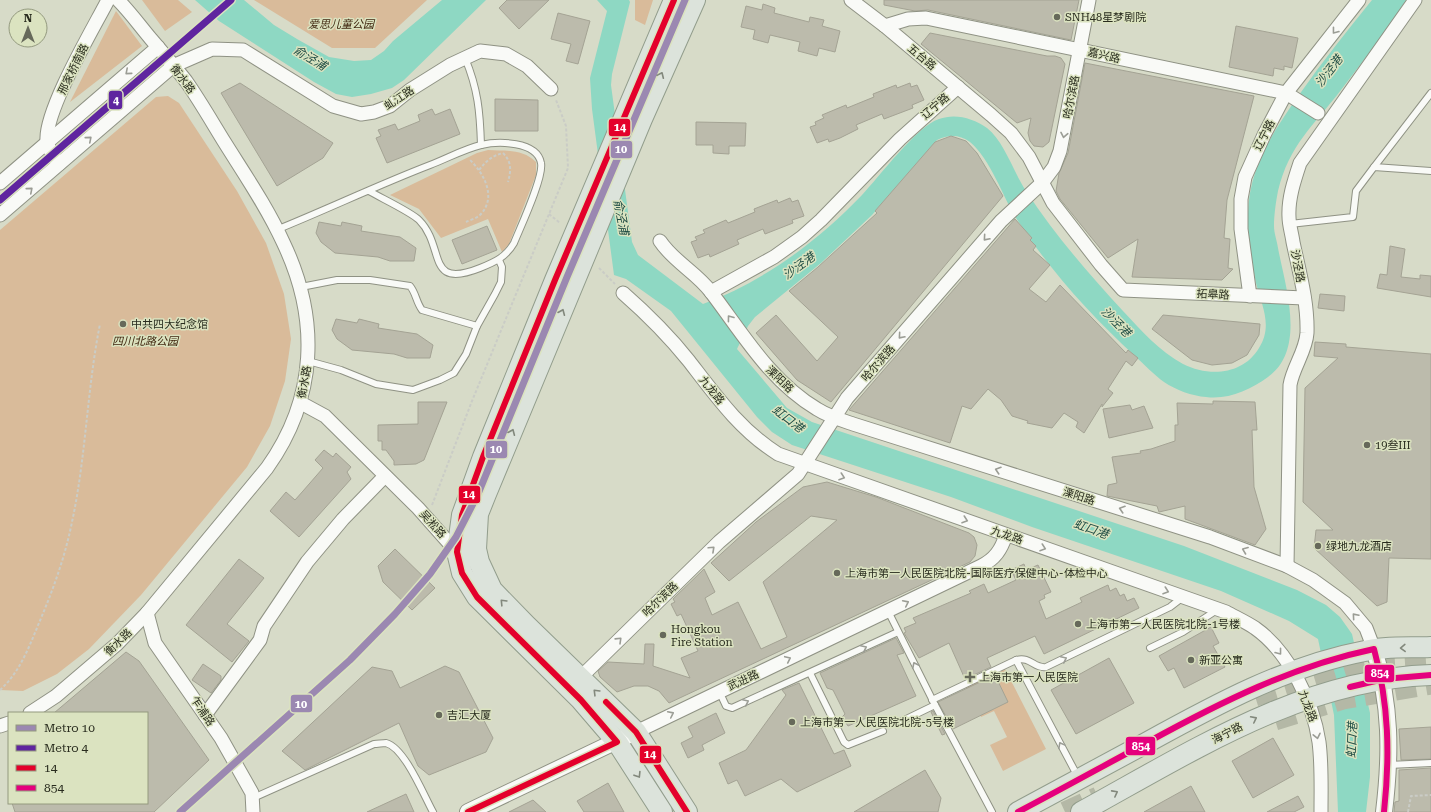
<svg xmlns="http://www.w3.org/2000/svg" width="1431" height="812" viewBox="0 0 1431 812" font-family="'Roboto Serif','Noto Sans SC',serif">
<rect width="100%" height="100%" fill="#d7dbc8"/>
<!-- green -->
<g fill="#d9bb9a">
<polygon points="142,0 178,0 192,12 165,31"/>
<polygon points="254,0 427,0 375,48 332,48"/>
<polygon points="635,0 653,0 645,25 635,20"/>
<polygon points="116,11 142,46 70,102"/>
<polygon points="168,96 179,103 237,191 266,243 284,294 291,339 285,381 270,426 247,467 141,595 89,649 57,674 23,691 0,690 0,230 156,97"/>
<path d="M488,150C506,151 523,149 536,162V175L509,244L502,252L488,219L441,238L419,209L390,195L477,153Z"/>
<polygon points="1004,667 1046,749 1003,771 990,745 1007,737 994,711 981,717 965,687"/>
</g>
<!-- water -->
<g fill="#8ed8c3">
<polygon points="195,0 244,0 274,25 297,39 329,57 354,61 371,60 384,51 393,41 442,0 486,0 404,80 392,88 371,94 352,97 336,94 314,82 219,21"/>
<path d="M597,0H629L630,2L612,74L611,85L632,242L638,255L703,304C764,281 817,242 862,195C879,177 917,126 939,119C955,113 973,118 987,128C1004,141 1014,173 1026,191C1055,235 1088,273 1123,311C1142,331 1159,351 1183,364C1209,377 1243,375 1259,348C1273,326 1262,306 1256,283C1252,265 1247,232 1248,214C1249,167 1273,132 1299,95C1322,62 1347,31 1372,0H1406C1387,31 1363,61 1341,90C1314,125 1289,145 1278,191C1276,201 1274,215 1274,226C1274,233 1277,241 1278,248C1285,286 1307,349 1268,377C1250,390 1228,400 1206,397C1192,396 1176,390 1164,382C1154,375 1144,364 1135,356C1090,315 1048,268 1016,218C1002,195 991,160 970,142C959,134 948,135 937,140L872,215L821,263L755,317L748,326L737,349L787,408L812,422L1184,546L1297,590L1326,605L1340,617L1352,634L1370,713V777L1366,812H1338L1334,715L1318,639L1289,621L1221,591L1032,527L951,497L792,445L772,432L757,417L671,311L626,279L614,275L592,109L590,78L607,11Z"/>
</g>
<!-- building -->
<g fill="#bcbbac" stroke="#a4a394">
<polygon points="507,0 549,0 519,29 499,8"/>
<polygon points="884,0 1079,0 1071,40 928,10 915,11 884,5"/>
<polygon points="763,4 775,8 774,13 809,22 810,17 824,20 822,26 840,31 835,52 819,48 817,56 798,51 800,42 770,35 768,43 753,39 755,30 741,27 746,6 762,10"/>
<polygon points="558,13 590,21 578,64 566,61 571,44 551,39"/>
<polygon points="1236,26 1298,38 1292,68 1284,66 1284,70 1274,68 1273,76 1229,67"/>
<polygon points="930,33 1047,56 1055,56 1061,58 1065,64 1049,142 1043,147 1034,146 1030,141 1028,133 1031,118 1017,123 921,44"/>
<polygon points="1085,63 1254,96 1227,200 1224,238 1230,239 1228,268 1233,269 1222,280 1132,277 1138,239 1108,258 1060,199 1056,191 1059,173 1068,153"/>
<polygon points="240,83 333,143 323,158 277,186 221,93"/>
<polygon points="910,83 911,87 917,85 924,100 912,105 913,108 884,119 882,114 856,125 858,129 840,138 829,142 828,139 817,143 810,127 816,125 815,122 824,118 822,115 846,105 847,108 874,97 873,94 896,85 897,88"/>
<polygon points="495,99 538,100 538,131 495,131"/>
<polygon points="432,109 435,115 450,109 460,134 387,163 376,138 381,136 378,130 395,124 398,130 420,121 418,115"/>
<polygon points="696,122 746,123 745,146 729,146 729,154 713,153 713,145 696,145"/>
<polygon points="951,136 966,141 977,153 1003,196 831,402 797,380 756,333 776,315 817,361 838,337 789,291 818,267 877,213 875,211 935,142"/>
<polygon points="790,198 792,202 798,200 804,216 792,220 793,223 765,234 763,229 737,240 739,244 710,257 709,254 698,258 691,242 697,240 695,237 705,233 703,230 726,220 728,223 755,212 754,209 777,200 778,203"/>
<polygon points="1015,219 1032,238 1030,240 1036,246 1033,250 1050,265 1029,289 1046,302 1060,285 1126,353 1128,350 1138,358 1132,366 1126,361 1108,389 1113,393 1102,407 1102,404 1084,433 1076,427 1078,422 1064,413 1052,428 1027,423 1028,421 1012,416 1001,400 988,389 971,409 962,406 950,443 849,410"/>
<polygon points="319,222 341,226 342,222 362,226 361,231 400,237 416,248 414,261 390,261 378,257 335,253 321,242 316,233"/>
<polygon points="487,226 497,250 462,264 452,240"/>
<polygon points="1390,246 1405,249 1401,277 1420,279 1420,275 1431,276 1431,297 1377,288 1380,274 1387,275"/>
<polygon points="1320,294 1345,296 1344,311 1318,308"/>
<polygon points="1163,315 1260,324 1259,335 1247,355 1232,363 1212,365 1192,360 1152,329"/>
<polygon points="336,319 357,323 359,319 379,324 378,328 417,334 433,345 430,358 407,358 394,354 352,350 337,339 332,330"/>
<polygon points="1315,342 1346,344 1346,347 1431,354 1431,559 1389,558 1387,602 1377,606 1314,548 1316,530 1333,530 1303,502 1305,388 1338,358 1314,356"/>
<polygon points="1213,401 1255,402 1257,430 1252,430 1254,487 1266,529 1255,545 1185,519 1185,506 1159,512 1157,506 1107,496 1108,485 1117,483 1112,457 1141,453 1140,451 1151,449 1175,441 1175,425 1178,425 1177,403 1213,404"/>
<polygon points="418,402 447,402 424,460 416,464 394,465 394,461 386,450 382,450 382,441 378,441 378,425 418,424"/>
<polygon points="1130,405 1132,410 1144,406 1153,428 1109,438 1103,409"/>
<polygon points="324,450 333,457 336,453 351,467 347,472 351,479 299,537 270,511 286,492 295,500 303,491 323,468 315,460"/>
<polygon points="827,482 876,497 969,533 974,537 977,545 975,556 970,562 669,703 659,691 648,686 634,686 617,692 600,677 598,671 608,662 644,664 645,644 654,644 653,666 690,678 681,658 698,651 681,614 677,616 671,604 675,602 673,599 704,569 715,592 705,598 712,615 738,602 761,649 787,637 763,582 837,520 811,516 729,581 711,563 756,522 803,487"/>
<polygon points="395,549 435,588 412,610 383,582 378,566"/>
<polygon points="239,559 264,578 227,624 249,641 232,662 186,625"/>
<polygon points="1024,564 1026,570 1038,565 1051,592 1044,595 1045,598 1039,601 1046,619 1082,602 1080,598 1108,585 1110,591 1116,588 1120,596 1124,594 1127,601 1134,598 1139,608 1044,654 1035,636 987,658 991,667 965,679 949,643 919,658 904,633 906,632 904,628 916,623 913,618 971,593 969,591 984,584 988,593 1016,580 1011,570"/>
<polygon points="1211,627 1219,643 1213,646 1225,667 1184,688 1174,668 1168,671 1159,656"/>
<polygon points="896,638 904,653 897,655 916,696 848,726 842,717 845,714 833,690 827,688 820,673"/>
<polygon points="126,652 139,661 209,760 154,812 15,812 12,803 147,803 147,713 54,713"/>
<polygon points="1109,658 1134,703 1076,734 1051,690"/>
<polygon points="203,664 221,676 221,680 211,693 192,680"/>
<polygon points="445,666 459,672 493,738 486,752 429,775 418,766 399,723 305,770 282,751 372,667 392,671 400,688"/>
<polygon points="995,675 1008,702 953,729 938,702"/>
<polygon points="799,683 834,754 844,750 851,766 797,792 781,779 745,796 737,780 728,784 719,763 746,750 786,695 782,690"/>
<polygon points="933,711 945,734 942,735 931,712"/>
<polygon points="716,713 725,733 702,745 704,750 688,758 681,743 693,737 688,727"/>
<polygon points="1431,727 1431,759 1401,760 1399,729"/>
<polygon points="1273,738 1294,775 1253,798 1232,761"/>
<polygon points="1431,768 1431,812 1394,812 1395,802 1399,801 1399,770"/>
<polygon points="925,770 941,798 938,812 854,812"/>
<polygon points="608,783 624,812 584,812 577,801"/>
<polygon points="1191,786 1205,812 1144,812"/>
<polygon points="406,794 414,812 367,812"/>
<polygon points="1298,796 1304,807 1294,812 1267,812"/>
<polygon points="533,800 546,812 509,812"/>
</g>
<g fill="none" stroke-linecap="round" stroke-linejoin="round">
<!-- trunk-tunnel -->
<g stroke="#b4b8a6" stroke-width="21" stroke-dasharray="21 10" stroke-linecap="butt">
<polyline points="1255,696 1370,661 1431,657"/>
<polyline points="1275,720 1343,699 1431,684"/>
<polyline points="1065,812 1098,797"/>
</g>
<!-- service casing -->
<g stroke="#8f9284" stroke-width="8">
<g id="service">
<path d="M465,58C478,89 480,112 481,145"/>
<polyline points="1374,167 1431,93"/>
<polyline points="1290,224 1353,217 1356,191 1374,167 1431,171"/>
<path d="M276,230C328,209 378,185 430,165C446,159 464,149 481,145C498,141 537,141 541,163C544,177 520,228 514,243C506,257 495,262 480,268C425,290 446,247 419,220C411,212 381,198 369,191"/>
<path d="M301,287L337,280H370L410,286C416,293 416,302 422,310L477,326"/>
<polyline points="308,361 341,370 376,384 413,390 440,380 454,373 466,354 477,326 495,294 501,282 502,267 499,260"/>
<polyline points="888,611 935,705 992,812"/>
<polyline points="1150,648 1183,632 1217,610"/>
<polyline points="1016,660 1078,777"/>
<polyline points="810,673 844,742 848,745 883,731"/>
<polyline points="719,691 726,706 732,708 898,632"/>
<path d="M932,700L1016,660C1031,656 1034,669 1046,667L1170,607L1183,597"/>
<polyline points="900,722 935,705"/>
<polyline points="1389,765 1431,763"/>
<path d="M253,798L374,744C377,744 383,743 386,743C405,748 424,796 433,812"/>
</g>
</g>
<!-- minor casing -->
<g stroke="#8f9284" stroke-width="15">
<g id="minor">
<polyline points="851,0 885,26 991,115 1011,133 1029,157 1053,203 1101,265 1123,290 1304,298"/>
<polyline points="885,26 908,19 926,18 1286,93 1318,113"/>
<path d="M59,164C54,157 48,150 47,140C45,110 93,29 108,0"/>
<polyline points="0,183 158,47"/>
<polyline points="0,215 173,66 212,49 243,50 333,106 361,114 374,112 390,106 410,90 450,65 480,51 506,54 527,66 551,89"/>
<path d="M660,241C673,261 697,273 711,292C743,334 770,381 817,409C828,416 841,420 853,424L1210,537L1287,566L1313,580L1345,603L1366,628L1374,649"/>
<polyline points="711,292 774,257 802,237 821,220 900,139 958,87"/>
<path d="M623,293C647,314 669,336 689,361C716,396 740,430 778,454L1226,612C1235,617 1246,622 1255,628C1289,652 1313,702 1319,742C1322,765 1321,789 1321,812"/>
<polyline points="1250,296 1241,229 1241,199 1245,177 1264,135 1286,93 1359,0"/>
<polyline points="301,403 325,416 418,508 457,552"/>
<path d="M1287,566L1290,385C1293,367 1306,351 1307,333C1308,302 1299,271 1293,242C1292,234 1289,225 1289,217C1288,199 1294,181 1300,163L1415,0"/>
<polyline points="147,613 155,643 221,738 252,793 253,812"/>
<polyline points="581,677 719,542 798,474 847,398 1001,221 1042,183 1054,167 1060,151 1089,0"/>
<path d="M30,713L56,696L117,644L147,613L267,468C317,398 320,319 283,242C267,207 245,175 225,143C212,122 200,101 186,81C175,67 163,53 151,39C140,26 130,12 118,0"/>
<polyline points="205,715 260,640 264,626 307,562 343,519 385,476"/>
<polyline points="0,726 9,723"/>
<path d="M636,732L981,566C995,559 1001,550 1006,535"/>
</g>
</g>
<!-- tertiary casing -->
<g stroke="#8f9284" stroke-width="18">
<g id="tertiary">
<path d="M1374,649C1391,705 1391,754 1384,812"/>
<polyline points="468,812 627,736"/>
</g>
</g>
<!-- primary casing -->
<g stroke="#929d8c" stroke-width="22">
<g id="primary">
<polyline points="662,812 617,742 581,700 477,597 462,573 457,552 462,515 483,457 555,280 674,0"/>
<polyline points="687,812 636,732 527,626 492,590 479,562 476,549 478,514 486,494 642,119 695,0"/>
<path d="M1018,812C1061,789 1103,766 1146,743C1215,705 1286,666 1365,651C1386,646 1409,648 1431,647"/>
<path d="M1081,812C1191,752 1302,679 1431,675"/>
</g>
</g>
<!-- path -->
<g stroke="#caccc6" stroke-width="2" stroke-dasharray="3 2" stroke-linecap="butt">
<path d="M503,153C512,162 511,171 508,182"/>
<path d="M479,170C487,160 492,156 503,153"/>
<polyline points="549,214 560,223"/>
<path d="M466,222C470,220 477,218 480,215C498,197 483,172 469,159"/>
<polyline points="599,268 615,284"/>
<polyline points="432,505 472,401 568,168 566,126 556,100"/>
<path d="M0,690C20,672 29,647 39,623C53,590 65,557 72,522C86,457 87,389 100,324"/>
<polyline points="1408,812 1411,796 1431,795"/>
</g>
<!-- service -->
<use href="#service" stroke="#f9faf7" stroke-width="6"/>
<!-- minor -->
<use href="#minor" stroke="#f9faf7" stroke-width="13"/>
<!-- tertiary -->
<use href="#tertiary" stroke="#f9faf7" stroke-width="16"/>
<!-- primary -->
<use href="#primary" stroke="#dce3db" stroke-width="20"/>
<!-- bus-1 casing -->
<g stroke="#dbe3c0" stroke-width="9">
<g id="bus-1">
<polyline points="606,702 636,732 687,812"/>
<polyline points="468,812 617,742 581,700 477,597 462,573 457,552 462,515 483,457 555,280 674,0"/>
</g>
</g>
<!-- bus-2 casing -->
<g stroke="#dbe3c0" stroke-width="9">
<g id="bus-2">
<polyline points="1350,687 1384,679 1431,675"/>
<path d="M1018,812C1062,789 1105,765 1148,742C1221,702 1293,666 1374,649C1389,704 1390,756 1384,812"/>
</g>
</g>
<!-- bus-1 -->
<use href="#bus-1" stroke="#e4002b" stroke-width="6"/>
<!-- bus-2 -->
<use href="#bus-2" stroke="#e5007d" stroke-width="6"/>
<!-- metro-1 casing -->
<g stroke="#dbe3c0" stroke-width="10">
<polyline id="metro-1" points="180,812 350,660 395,614 430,574 456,537 478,494 567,277 685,0"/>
</g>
<!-- metro-2 casing -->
<g stroke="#dbe3c0" stroke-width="10">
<polyline id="metro-2" points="0,200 231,0"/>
</g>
<!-- metro-1 -->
<use href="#metro-1" stroke="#9b88b1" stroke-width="7"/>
<!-- metro-2 -->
<use href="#metro-2" stroke="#5f259f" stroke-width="7"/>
</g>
<!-- one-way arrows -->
<defs><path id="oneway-chevron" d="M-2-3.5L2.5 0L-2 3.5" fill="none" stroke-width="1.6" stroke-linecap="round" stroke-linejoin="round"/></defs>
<g stroke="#9b9d95">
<use href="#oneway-chevron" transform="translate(1335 31) rotate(128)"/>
<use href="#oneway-chevron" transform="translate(128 72) rotate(139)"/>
<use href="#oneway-chevron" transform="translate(1064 135) rotate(101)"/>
<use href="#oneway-chevron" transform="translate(89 139) rotate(-41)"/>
<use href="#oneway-chevron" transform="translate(30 190) rotate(-41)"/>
<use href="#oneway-chevron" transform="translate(986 238) rotate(131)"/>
<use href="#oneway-chevron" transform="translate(730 318) rotate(-127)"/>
<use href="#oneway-chevron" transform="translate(901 336) rotate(131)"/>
<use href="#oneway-chevron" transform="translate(998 470) rotate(-162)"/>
<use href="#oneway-chevron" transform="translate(842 477) rotate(19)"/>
<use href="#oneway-chevron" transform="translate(1122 509) rotate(-162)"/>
<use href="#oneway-chevron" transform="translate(965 520) rotate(19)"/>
<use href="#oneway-chevron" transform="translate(1043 548) rotate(19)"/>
<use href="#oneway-chevron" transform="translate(712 549) rotate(-43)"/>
<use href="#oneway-chevron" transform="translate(1245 550) rotate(-159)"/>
<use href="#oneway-chevron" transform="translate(1166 591) rotate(19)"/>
<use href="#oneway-chevron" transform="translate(906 603) rotate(-26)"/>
<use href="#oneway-chevron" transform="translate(1355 616) rotate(-131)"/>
<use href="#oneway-chevron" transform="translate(619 640) rotate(-44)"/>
<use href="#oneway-chevron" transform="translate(864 648) rotate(-25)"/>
<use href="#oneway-chevron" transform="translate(1279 652) rotate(52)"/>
<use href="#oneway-chevron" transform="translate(788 659) rotate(-25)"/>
<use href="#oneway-chevron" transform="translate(1064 659) rotate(-25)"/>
<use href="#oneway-chevron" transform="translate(915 665) rotate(-116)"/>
<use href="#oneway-chevron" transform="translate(746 702) rotate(-25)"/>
<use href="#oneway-chevron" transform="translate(671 714) rotate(-26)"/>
<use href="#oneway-chevron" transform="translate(1317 736) rotate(78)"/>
<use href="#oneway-chevron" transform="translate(1061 745) rotate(-118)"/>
</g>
<g stroke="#82887c">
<use href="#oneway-chevron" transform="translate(661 75) rotate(-66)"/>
<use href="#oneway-chevron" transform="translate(562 312) rotate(-67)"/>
<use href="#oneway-chevron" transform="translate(512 432) rotate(-67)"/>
<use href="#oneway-chevron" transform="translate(503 602) rotate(-134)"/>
<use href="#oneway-chevron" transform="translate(1403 648) rotate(178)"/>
<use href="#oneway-chevron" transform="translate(596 692) rotate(-135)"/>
<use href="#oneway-chevron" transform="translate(1254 719) rotate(-27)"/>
<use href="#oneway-chevron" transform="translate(638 775) rotate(58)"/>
<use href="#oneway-chevron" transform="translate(1115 793) rotate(-28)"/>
</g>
<!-- markers -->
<g fill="#66695a" stroke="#dbe3c0" stroke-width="1.5">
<circle cx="1057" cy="17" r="4"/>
<circle cx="123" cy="324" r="4"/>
<circle cx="1367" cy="445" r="4"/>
<circle cx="1318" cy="546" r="4"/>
<circle cx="837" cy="573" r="4"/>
<circle cx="1078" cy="624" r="4"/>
<circle cx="663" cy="635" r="4"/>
<circle cx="1191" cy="660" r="4"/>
<path d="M968 671h4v4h4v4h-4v4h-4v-4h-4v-4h4z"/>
<circle cx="439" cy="715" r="4"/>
<circle cx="792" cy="722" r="4"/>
</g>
<g text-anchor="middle" stroke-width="3" stroke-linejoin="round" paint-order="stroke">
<!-- poi labels -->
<g font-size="11" fill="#292c1e" stroke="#dbe3c0" text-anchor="start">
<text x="1065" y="21">SNH48星梦剧院</text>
<text x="131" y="328">中共四大纪念馆</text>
<text x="1375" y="449">19叁III</text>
<text x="1326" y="550">绿地九龙酒店</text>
<text x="845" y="577">上海市第一人民医院北院-国际医疗保健中心-体检中心</text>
<text x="1086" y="628">上海市第一人民医院北院-1号楼</text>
<text x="671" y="633">Hongkou<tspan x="671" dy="13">Fire Station</tspan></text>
<text x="1199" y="664">新亚公寓</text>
<text x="979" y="681">上海市第一人民医院</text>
<text x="447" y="719">吉汇大厦</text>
<text x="800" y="726">上海市第一人民医院北院-5号楼</text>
</g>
<!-- park labels -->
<g font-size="11" font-style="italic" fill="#40260f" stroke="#dbe3c0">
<text x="341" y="28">爱思儿童公园</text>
<text x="145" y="345">四川北路公园</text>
</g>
<!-- street labels -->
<g font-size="11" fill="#292c1e" stroke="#dbe3c0">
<text transform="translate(1104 55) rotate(13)" y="4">嘉兴路</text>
<text transform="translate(922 57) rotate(40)" y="4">五台路</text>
<text transform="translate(73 69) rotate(-64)" y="4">邢家桥南路</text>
<text transform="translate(183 79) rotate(53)" y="4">衡水路</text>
<text transform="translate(1071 97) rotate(-79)" y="4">哈尔滨路</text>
<text transform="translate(399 98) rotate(-33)" y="4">虬江路</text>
<text transform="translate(935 106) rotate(-41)" y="4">辽宁路</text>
<text transform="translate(1264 135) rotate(-63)" y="4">辽宁路</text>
<text transform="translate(1298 266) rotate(79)" y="4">沙泾路</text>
<text transform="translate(1213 294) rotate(3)" y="4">拓皋路</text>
<text transform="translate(878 363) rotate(-49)" y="4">哈尔滨路</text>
<text transform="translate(780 379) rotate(44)" y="4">溧阳路</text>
<text transform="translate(304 382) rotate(-80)" y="4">衡水路</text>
<text transform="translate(712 390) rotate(51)" y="4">九龙路</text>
<text transform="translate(1079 496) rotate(18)" y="4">溧阳路</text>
<text transform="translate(433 524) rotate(48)" y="4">吴淞路</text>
<text transform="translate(1007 535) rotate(19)" y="4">九龙路</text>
<text transform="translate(660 599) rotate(-44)" y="4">哈尔滨路</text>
<text transform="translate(118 642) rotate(-44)" y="4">衡水路</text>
<text transform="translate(743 680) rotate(-25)" y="4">武进路</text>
<text transform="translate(1308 706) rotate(69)" y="4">九龙路</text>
<text transform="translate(203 711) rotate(56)" y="4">乍浦路</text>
<text transform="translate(1227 733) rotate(-27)" y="4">海宁路</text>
</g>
<!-- water labels -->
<g font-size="12" font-style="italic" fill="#1f4d44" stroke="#dbe3c0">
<text transform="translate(310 58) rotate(31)" y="4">俞泾浦</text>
<text transform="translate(1329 71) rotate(-52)" y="4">沙泾港</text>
<text transform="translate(621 217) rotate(79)" y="4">俞泾浦</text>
<text transform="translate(799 266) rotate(-36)" y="4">沙泾港</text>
<text transform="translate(1116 322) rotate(45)" y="4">沙泾港</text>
<text transform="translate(788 419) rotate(37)" y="4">虹口港</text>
<text transform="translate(1091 529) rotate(19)" y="4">虹口港</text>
<text transform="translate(1352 740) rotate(-88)" y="4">虹口港</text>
</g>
</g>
<g stroke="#dbe3c0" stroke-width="1.5">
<rect x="108" y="90" width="15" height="20" rx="4" fill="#5f259f"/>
<rect x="608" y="118" width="23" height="19" rx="4" fill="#e4002b"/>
<rect x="610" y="140" width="23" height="19" rx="4" fill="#9b88b1"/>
<rect x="485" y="440" width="23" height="19" rx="4" fill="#9b88b1"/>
<rect x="458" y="485" width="23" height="19" rx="4" fill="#e4002b"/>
<rect x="1364" y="664" width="31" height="19" rx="4" fill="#e5007d"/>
<rect x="290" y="694" width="23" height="19" rx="4" fill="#9b88b1"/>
<rect x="1125" y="736" width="31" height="20" rx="4" fill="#e5007d"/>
<rect x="639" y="745" width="23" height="19" rx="4" fill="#e4002b"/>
</g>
<g font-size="11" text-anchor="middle" font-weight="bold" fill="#fff">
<text x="116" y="104">4</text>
<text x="620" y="131">14</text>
<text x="621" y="153">10</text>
<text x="496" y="453">10</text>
<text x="469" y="498">14</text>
<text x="1380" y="677">854</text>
<text x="301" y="708">10</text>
<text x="1141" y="750">854</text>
<text x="650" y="758">14</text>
</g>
<!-- legend -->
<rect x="8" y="712" width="140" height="92" fill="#dbe3c0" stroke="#949a7f"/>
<rect x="16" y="725" width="20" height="6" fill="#9b88b1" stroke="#949a7f"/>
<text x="44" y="732" font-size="12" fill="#292c1e">Metro 10</text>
<rect x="16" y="745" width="20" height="6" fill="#5f259f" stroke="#949a7f"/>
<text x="44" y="752" font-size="12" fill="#292c1e">Metro 4</text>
<rect x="16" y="765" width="20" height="6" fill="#e4002b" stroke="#949a7f"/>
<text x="44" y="772" font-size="12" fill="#292c1e">14</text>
<rect x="16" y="785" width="20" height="6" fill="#e5007d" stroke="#949a7f"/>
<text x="44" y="792" font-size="12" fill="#292c1e">854</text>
<!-- north arrow -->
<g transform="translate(28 28)"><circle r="19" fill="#dbe3c0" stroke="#949a7f"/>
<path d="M0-3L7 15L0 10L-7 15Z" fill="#66695a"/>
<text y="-6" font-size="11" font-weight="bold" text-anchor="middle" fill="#292c1e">N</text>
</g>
</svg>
